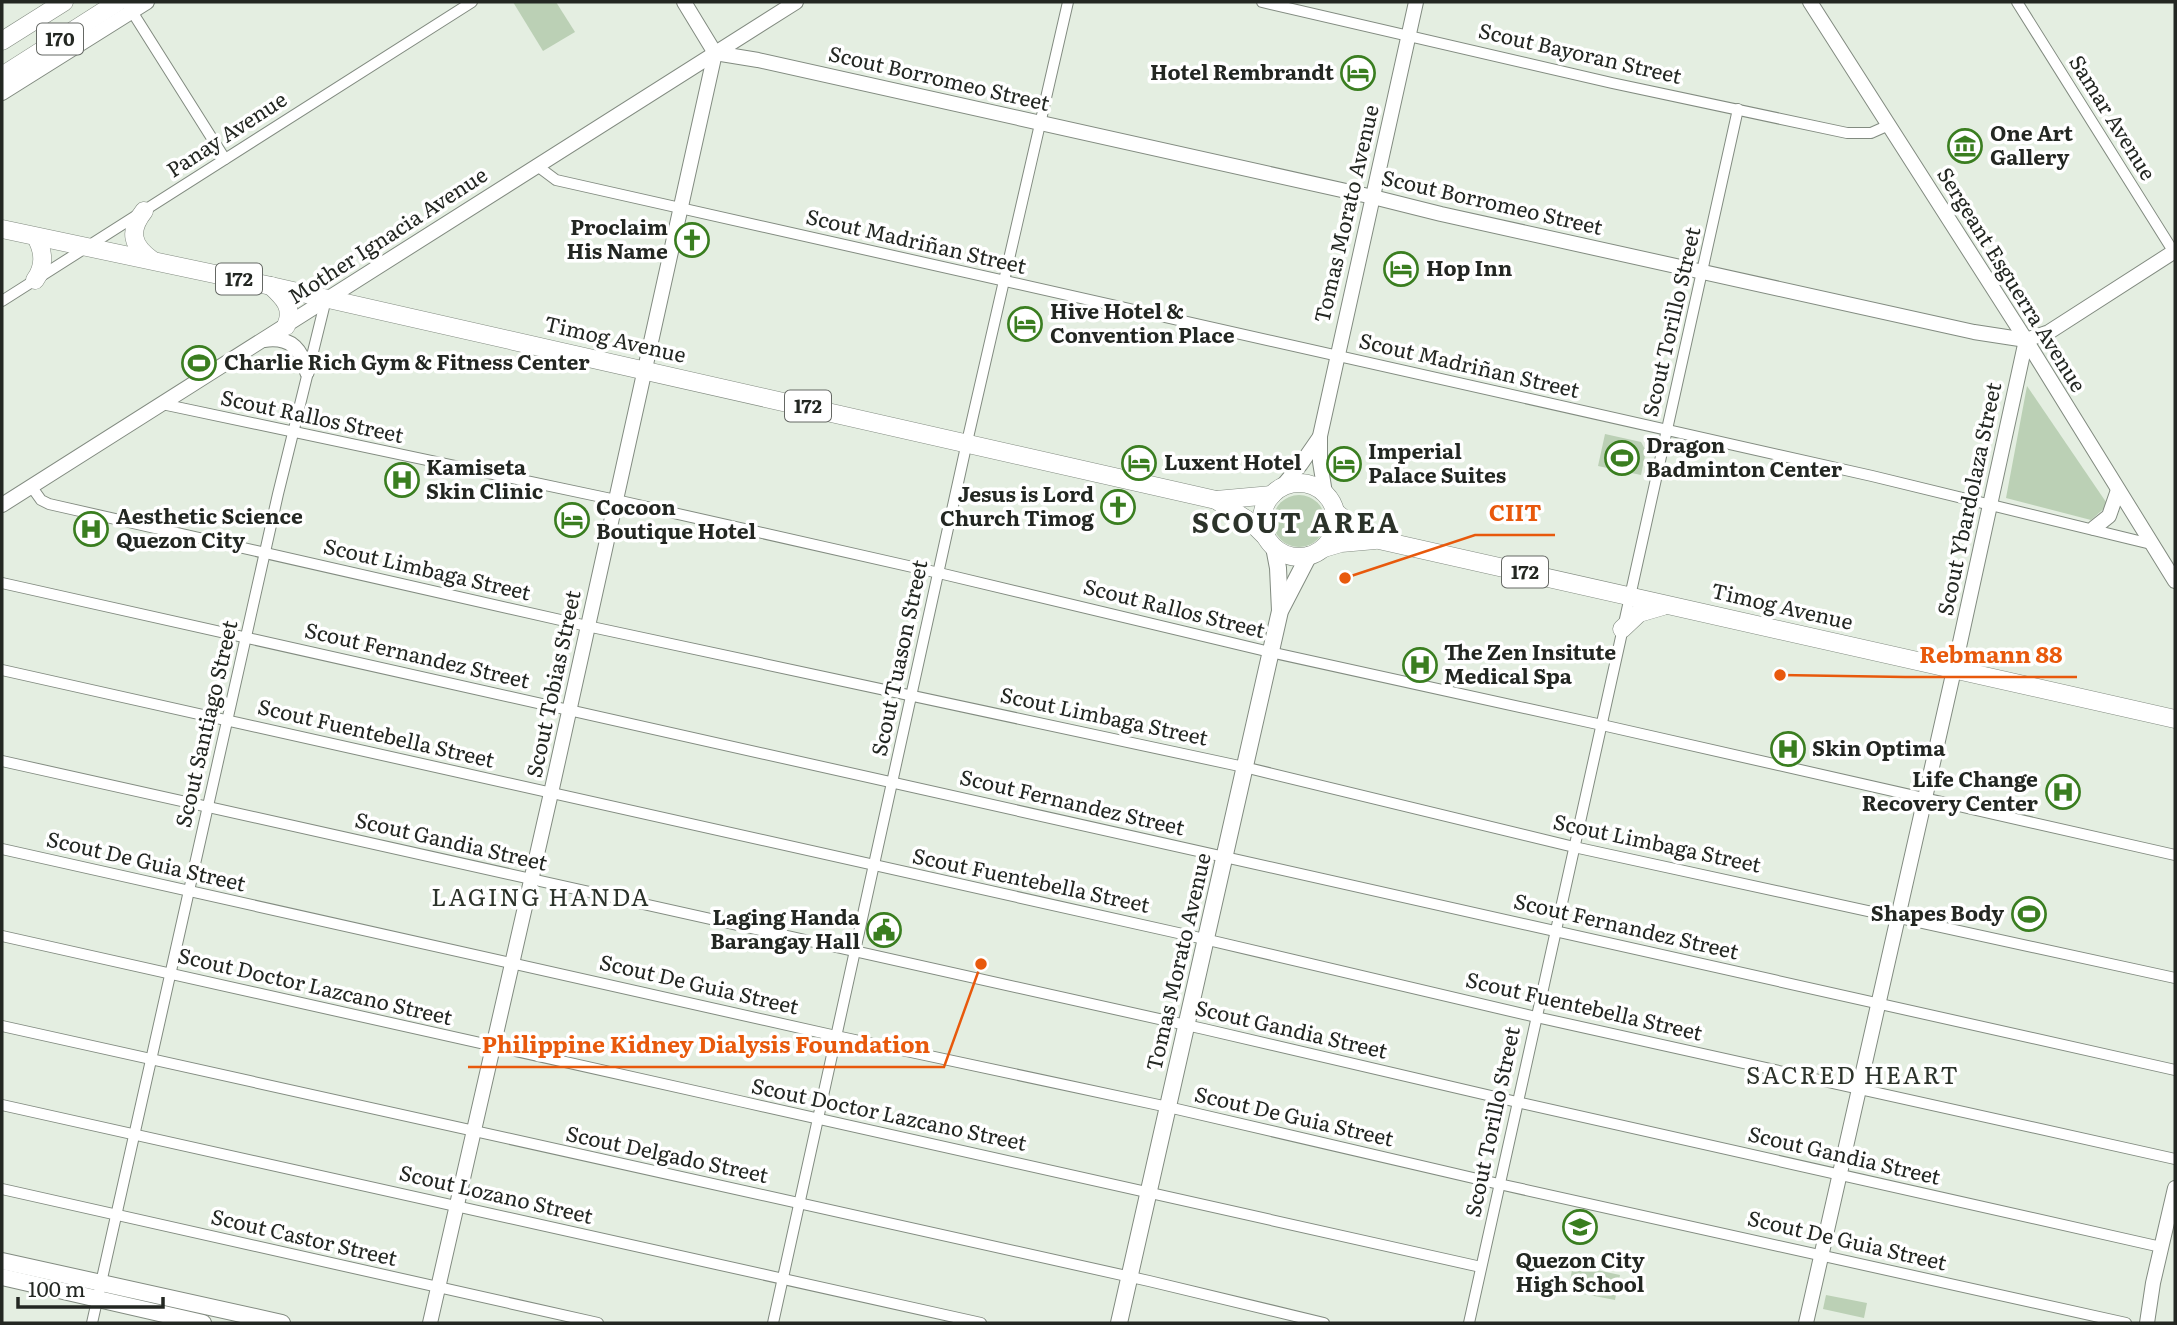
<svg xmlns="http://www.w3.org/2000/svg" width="2177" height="1325" viewBox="0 0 2177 1325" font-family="Literata,serif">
<rect width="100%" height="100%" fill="#e4eee1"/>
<!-- green -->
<g fill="#bbd0b5">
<polygon points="513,2 556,2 575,32 543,51"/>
<polygon points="2027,386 2108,505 2091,520 2006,498"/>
<polygon points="1605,434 1641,442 1646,451 1641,475 1598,466"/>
<circle cx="1299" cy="521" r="26"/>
<polygon points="1573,1265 1620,1275 1615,1300 1568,1291"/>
<polygon points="1826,1295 1867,1303 1864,1318 1823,1309"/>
</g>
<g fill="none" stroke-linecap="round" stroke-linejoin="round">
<!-- minor casing -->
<g stroke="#828b80" stroke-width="12">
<g id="minor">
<polyline points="126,2 225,159"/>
<polyline points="1262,2 1612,83 1847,133 1871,133 1889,125"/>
<polyline points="2017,2 2175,254"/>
<polyline points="536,165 556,180 1872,476 2151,544"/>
<polyline points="2,301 472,2"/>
<polyline points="162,404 616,500 939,573 1270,652 1602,725 2175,855"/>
<polyline points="31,486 41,500 49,504 587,626 1244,767 1574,847 2175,978"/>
<polyline points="2,583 2175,1070"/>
<polyline points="2,670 1187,935 1536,1017 2175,1159"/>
<polyline points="2,761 1204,1029 1517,1102 2161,1247"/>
<polyline points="2,849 836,1036 1168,1107 1499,1184 2126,1323"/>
<path d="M2,936C494,1049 989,1154 1481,1267"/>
<polyline points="2,1026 1149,1281 1324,1323"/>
<polyline points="2,1105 981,1323"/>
<polyline points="2,1189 598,1323"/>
<polyline points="92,1323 278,494 326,299"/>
<polyline points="773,1323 967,442 1068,2"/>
<polyline points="1469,1323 1738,109"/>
</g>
</g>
<!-- tertiary casing -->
<g stroke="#828b80" stroke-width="16">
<g id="tertiary">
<polyline points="684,2 715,53 758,60 1373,197 1441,214 1974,332 2026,340 2049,332 2175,251"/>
<polyline points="1810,2 2026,340 2175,581"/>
<polyline points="2,93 147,2"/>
<path d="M264,340C290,336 302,349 307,372"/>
<polyline points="1280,489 1301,464 1319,438"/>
<polyline points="1325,493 1320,462 1320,436 1416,2"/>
<polyline points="2,505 796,2"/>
<polyline points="2094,528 2109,516 2118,490"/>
<polyline points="430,1323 551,793 715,53"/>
<polyline points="1806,1323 1954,670 2026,340"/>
<polyline points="2147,1323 2153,1283 2175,1188"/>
</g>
</g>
<!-- secondary casing -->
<g stroke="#828b80" stroke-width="18">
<g id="secondary">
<polyline points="1281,609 1309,555"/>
<polyline points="2,1261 282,1323"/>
<polyline points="2,1277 203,1323"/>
<polyline points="1119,1323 1280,611 1278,568 1274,547"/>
</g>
</g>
<!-- primary casing -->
<g stroke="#828b80" stroke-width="19">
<g id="primary">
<polyline points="2,41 64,2"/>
<polyline points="2,76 118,2"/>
<path d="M144,211C128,231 132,246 152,260"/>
<polyline points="2,229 271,286 1216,500 1252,523 1266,537"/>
<path d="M35,280C45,266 44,252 36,237"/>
<path d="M271,286C284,298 294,308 286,326"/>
<circle cx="1299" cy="520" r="37"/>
<polyline points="1216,500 1272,495"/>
<polyline points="1335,512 1361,532 1379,540 2175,719"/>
<polyline points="1324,548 1341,543 1375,540"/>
<polyline points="1622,629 1639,613 1663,606"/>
</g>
</g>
<!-- minor -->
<use href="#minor" stroke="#fff" stroke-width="10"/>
<!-- tertiary -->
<use href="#tertiary" stroke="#fff" stroke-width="14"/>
<!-- secondary -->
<use href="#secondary" stroke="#fff" stroke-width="16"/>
<!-- primary -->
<use href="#primary" stroke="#fff" stroke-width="18"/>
</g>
<!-- icons -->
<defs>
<g id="hotel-ring" transform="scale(1.75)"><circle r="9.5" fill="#fff" stroke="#3a7e20" stroke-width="1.5"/><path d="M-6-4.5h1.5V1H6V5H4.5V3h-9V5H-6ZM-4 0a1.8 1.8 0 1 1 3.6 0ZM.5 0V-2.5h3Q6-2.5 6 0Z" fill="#3a7e20"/></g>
<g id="museum-ring" transform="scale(1.75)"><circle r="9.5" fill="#fff" stroke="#3a7e20" stroke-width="1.5"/><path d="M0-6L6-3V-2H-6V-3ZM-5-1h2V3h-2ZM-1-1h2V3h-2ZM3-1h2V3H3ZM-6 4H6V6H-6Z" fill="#3a7e20"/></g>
<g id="church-ring" transform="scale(1.75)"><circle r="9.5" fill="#fff" stroke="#3a7e20" stroke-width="1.5"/><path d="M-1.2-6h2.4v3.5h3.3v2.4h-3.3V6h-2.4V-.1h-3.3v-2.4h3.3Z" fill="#3a7e20"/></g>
<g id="stadium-ring" transform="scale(1.75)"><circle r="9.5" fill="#fff" stroke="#3a7e20" stroke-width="1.5"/><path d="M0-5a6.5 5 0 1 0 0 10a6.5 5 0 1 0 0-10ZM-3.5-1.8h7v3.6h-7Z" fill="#3a7e20"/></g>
<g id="hospital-ring" transform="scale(1.75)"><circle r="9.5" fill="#fff" stroke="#3a7e20" stroke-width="1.5"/><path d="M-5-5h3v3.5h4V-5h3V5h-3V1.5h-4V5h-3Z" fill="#3a7e20"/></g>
<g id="civic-ring" transform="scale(1.75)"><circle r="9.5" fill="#fff" stroke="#3a7e20" stroke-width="1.5"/><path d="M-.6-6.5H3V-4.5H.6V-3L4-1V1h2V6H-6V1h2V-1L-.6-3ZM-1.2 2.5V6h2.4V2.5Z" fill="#3a7e20"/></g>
<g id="school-ring" transform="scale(1.75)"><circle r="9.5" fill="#fff" stroke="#3a7e20" stroke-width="1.5"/><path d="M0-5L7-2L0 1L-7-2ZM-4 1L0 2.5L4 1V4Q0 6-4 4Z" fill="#3a7e20"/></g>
</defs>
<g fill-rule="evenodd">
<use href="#hotel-ring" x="1358" y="73"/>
<use href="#museum-ring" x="1965" y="146"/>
<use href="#church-ring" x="692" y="240"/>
<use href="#hotel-ring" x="1401" y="269"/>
<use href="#hotel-ring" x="1025" y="324"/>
<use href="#stadium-ring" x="199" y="363"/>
<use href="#stadium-ring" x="1622" y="458"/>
<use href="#hotel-ring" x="1139" y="463"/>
<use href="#hotel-ring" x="1344" y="464"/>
<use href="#hospital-ring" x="402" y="480"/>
<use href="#church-ring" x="1118" y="507"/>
<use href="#hotel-ring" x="572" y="520"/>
<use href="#hospital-ring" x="91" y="529"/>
<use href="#hospital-ring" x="1420" y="665"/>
<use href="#hospital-ring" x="1788" y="749"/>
<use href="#hospital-ring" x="2063" y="792"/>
<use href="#stadium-ring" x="2029" y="914"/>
<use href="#civic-ring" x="884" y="930"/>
<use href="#school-ring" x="1580" y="1227"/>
</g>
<g text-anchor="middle" stroke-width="7" stroke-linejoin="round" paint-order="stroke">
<!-- shield labels -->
<g fill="#fff" stroke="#656864" stroke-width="2">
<rect x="37" y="23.5" width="46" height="31" rx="5"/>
<rect x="216" y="263.5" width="46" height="31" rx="5"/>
<rect x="785" y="390.5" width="46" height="31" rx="5"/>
<rect x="1502" y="556.5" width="46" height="31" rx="5"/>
</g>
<g font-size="19" font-weight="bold" fill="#232722">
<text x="60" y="46">170</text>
<text x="239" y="286">172</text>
<text x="808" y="413">172</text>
<text x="1525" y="579">172</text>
</g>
<!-- street labels -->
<g font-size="21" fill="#232722" stroke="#fff">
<text transform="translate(1580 54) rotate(13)" y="7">Scout Bayoran Street</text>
<text transform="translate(939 79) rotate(13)" y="7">Scout Borromeo Street</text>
<text transform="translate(2112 118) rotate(58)" y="7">Samar Avenue</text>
<text transform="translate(227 135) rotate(-33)" y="7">Panay Avenue</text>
<text transform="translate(1492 203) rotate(13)" y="7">Scout Borromeo Street</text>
<text transform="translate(1347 214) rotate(-77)" y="7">Tomas Morato Avenue</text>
<text transform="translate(388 236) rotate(-33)" y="7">Mother Ignacia Avenue</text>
<text transform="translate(916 242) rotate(13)" y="7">Scout Madriñan Street</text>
<text transform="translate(2011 280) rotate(58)" y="7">Sergeant Esguerra Avenue</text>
<text transform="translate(1672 322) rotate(-77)" y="7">Scout Torillo Street</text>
<text transform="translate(615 340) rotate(13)" y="7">Timog Avenue</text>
<text transform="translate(1469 366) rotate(13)" y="7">Scout Madriñan Street</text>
<text transform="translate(312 417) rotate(12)" y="7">Scout Rallos Street</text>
<text transform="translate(1970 499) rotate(-78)" y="7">Scout Ybardolaza Street</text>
<text transform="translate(427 570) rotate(13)" y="7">Scout Limbaga Street</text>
<text transform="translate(1782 607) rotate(13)" y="7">Timog Avenue</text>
<text transform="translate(1174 609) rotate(14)" y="7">Scout Rallos Street</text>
<text transform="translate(417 656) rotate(13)" y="7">Scout Fernandez Street</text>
<text transform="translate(900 658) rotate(-78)" y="7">Scout Tuason Street</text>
<text transform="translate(554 684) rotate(-78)" y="7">Scout Tobias Street</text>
<text transform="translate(1104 717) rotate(12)" y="7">Scout Limbaga Street</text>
<text transform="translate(207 724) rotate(-77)" y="7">Scout Santiago Street</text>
<text transform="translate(376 734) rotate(13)" y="7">Scout Fuentebella Street</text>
<text transform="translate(1072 803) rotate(13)" y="7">Scout Fernandez Street</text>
<text transform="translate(451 842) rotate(13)" y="7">Scout Gandia Street</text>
<text transform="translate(1657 844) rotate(12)" y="7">Scout Limbaga Street</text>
<text transform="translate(146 862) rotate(13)" y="7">Scout De Guia Street</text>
<text transform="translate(1031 881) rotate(12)" y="7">Scout Fuentebella Street</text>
<text transform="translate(1626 927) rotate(13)" y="7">Scout Fernandez Street</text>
<text transform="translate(1179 962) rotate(-77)" y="7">Tomas Morato Avenue</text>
<text transform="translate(699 985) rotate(13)" y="7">Scout De Guia Street</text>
<text transform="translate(315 987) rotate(13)" y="7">Scout Doctor Lazcano Street</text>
<text transform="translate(1584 1007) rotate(13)" y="7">Scout Fuentebella Street</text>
<text transform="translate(1291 1030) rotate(13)" y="7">Scout Gandia Street</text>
<text transform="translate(889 1115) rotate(12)" y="7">Scout Doctor Lazcano Street</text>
<text transform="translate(1294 1117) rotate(13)" y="7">Scout De Guia Street</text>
<text transform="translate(1493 1122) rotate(-78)" y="7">Scout Torillo Street</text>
<text transform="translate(667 1155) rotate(12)" y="7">Scout Delgado Street</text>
<text transform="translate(1844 1156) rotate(13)" y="7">Scout Gandia Street</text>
<text transform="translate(496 1195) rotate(13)" y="7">Scout Lozano Street</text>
<text transform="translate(304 1238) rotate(13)" y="7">Scout Castor Street</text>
<text transform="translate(1847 1241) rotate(13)" y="7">Scout De Guia Street</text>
</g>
<!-- poi labels -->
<g font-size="21" font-weight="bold" fill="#232722" stroke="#fff" text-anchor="start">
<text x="1334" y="80" text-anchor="end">Hotel Rembrandt</text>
<text x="1990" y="141">One Art<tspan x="1990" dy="24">Gallery</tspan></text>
<text x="668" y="235" text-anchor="end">Proclaim<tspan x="668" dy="24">His Name</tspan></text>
<text x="1426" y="276">Hop Inn</text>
<text x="1050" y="319">Hive Hotel &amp;<tspan x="1050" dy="24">Convention Place</tspan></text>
<text x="224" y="370">Charlie Rich Gym &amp; Fitness Center</text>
<text x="1646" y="453">Dragon<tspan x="1646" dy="24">Badminton Center</tspan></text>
<text x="1368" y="459">Imperial<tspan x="1368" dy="24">Palace Suites</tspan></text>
<text x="1164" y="470">Luxent Hotel</text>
<text x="426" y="475">Kamiseta<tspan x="426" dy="24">Skin Clinic</tspan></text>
<text x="1094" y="502" text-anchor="end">Jesus is Lord<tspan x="1094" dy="24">Church Timog</tspan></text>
<text x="596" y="515">Cocoon<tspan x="596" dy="24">Boutique Hotel</tspan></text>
<text x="116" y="524">Aesthetic Science<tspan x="116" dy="24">Quezon City</tspan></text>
<text x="1444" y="660">The Zen Insitute<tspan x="1444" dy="24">Medical Spa</tspan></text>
<text x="1812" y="756">Skin Optima</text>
<text x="2038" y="787" text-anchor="end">Life Change<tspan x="2038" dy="24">Recovery Center</tspan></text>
<text x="2004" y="921" text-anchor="end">Shapes Body</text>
<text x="860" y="925" text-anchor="end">Laging Handa<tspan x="860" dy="24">Barangay Hall</tspan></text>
<text x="1580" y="1268" text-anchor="middle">Quezon City<tspan x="1580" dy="24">High School</tspan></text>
</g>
<!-- quarter labels -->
<g font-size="24" letter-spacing="2" fill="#2c332a" stroke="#fff">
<text x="541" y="906">LAGING HANDA</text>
<text x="1853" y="1084">SACRED HEART</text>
</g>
<!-- district labels -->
<g font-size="28" font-weight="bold" letter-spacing="2" fill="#2c332a" stroke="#fff">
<text x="1296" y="533">SCOUT AREA</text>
</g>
</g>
<!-- callouts -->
<path fill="none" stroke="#e8590c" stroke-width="2.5" d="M1345 578L1475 535H1555M1780 675L1905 677H2077M981 964L944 1067H468"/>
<g fill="#e8590c" stroke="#fff" stroke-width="2.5">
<circle cx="1345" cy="578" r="7"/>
<circle cx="1780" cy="675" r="7"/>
<circle cx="981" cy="964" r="7"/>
</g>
<g font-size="23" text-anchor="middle" font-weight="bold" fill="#e8590c" stroke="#fff" stroke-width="7" stroke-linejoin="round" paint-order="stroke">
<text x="1515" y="521">CIIT</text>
<text x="1991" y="663">Rebmann 88</text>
<text x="706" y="1053">Philippine Kidney Dialysis Foundation</text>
</g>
<!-- border -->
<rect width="2177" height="1325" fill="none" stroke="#232722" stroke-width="7"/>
<!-- scale -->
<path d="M18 1297v10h145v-10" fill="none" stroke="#232722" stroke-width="3.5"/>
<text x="28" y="1297" font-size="21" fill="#232722" stroke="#ffffff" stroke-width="5" paint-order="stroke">100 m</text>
</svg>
